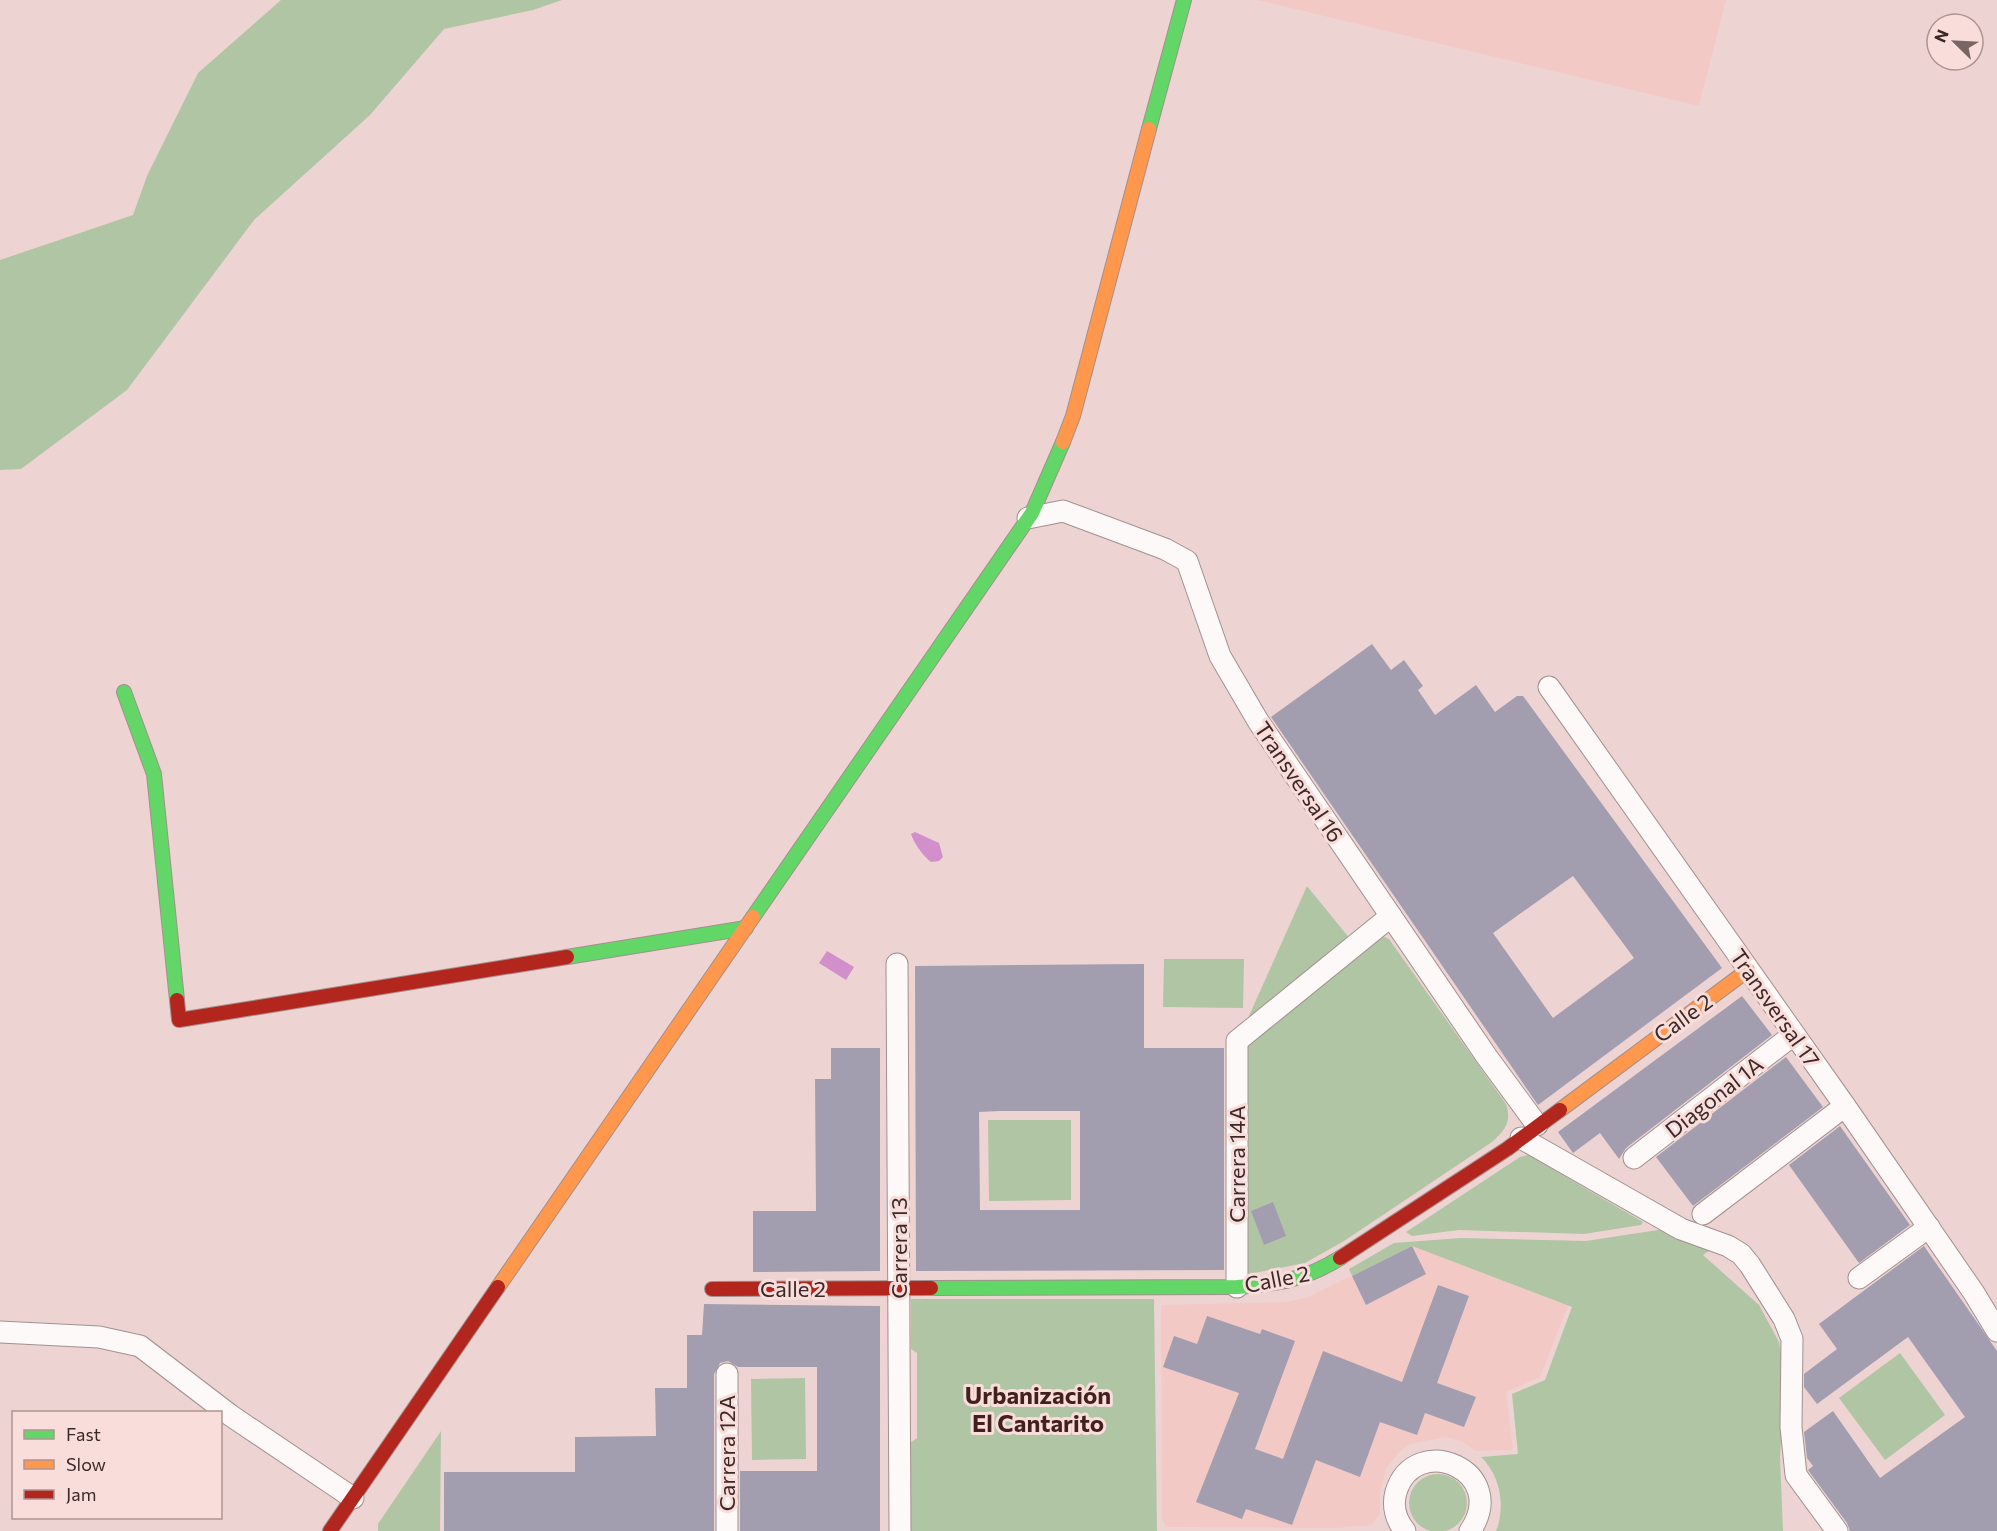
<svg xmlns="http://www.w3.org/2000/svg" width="1997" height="1531" viewBox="0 0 1997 1531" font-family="Commissioner,sans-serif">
<rect width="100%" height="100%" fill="#edd4d2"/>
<!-- built -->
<g fill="#f2c9c5">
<polygon points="1257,0 1726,0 1699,106"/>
<polygon points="1412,1246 1568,1306 1540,1377 1506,1392 1513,1450 1475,1451 1463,1442 1446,1437 1410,1444 1400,1451 1386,1469 1380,1494 1380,1513 1372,1525 1336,1528 1166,1527 1162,1519 1161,1305 1287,1302 1308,1297"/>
</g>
<!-- green -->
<g fill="#b0c5a4">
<polygon points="281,0 562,0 533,10 444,29 370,115 254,220 127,390 21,469 0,470 0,260 133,215 147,176 198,73"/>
<polygon points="1307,886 1351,940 1249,1023 1249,1016"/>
<path d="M1378,934L1389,939L1506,1104C1512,1122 1505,1130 1492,1142L1344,1241L1305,1263L1249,1274L1246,1270L1241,1043Z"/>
<polygon points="1164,959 1244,959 1243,1008 1163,1007"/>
<polygon points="988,1120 1071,1120 1071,1200 989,1201"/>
<polygon points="1528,1155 1643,1222 1641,1225 1584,1234 1459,1230 1412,1236 1406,1232 1520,1157"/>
<path d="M1671,1228L1712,1249L1703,1255L1759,1305L1779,1342L1785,1375L1780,1457L1783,1531H1496C1506,1506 1500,1475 1481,1457L1518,1454L1512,1394L1545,1380L1572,1307L1412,1246L1352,1276L1349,1269L1394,1243L1461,1238L1586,1241Z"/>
<polygon points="911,1299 1154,1299 1157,1531 910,1531 910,1443 917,1438 917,1353 911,1349"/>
<polygon points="1900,1353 1945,1415 1885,1460 1839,1398"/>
<polygon points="805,1378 806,1459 752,1460 751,1379"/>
<polygon points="441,1431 440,1531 378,1531 378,1524"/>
<circle cx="1438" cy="1503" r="29"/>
</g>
<!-- water -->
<g fill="#d190cc">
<path d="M915,832L939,843L943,857L939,861L931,862C922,855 914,843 911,834Z"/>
<polygon points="827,951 854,967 846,980 819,963"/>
</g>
<!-- building -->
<g fill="#a29eaf" fill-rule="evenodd">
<path d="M1372,644L1391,670L1404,660L1423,686L1418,690L1435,715L1476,685L1495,712L1517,696H1523L1722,968L1538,1105L1271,717ZM1573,876L1634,958L1553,1018L1493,933Z"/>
<path d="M1144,964V1048H1224V1270L916,1271L915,966ZM1000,1111H1080V1210H980L979,1112Z"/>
<polygon points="1742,996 1772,1035 1626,1148 1619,1159 1600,1133 1573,1153 1558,1132"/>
<polygon points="831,1048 880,1048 880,1271 753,1272 753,1211 816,1211 815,1079 831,1079"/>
<polygon points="1786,1057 1823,1107 1693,1206 1656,1157"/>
<polygon points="1840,1126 1910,1225 1859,1263 1789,1165"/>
<polygon points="1273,1202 1286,1236 1264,1245 1251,1211"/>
<polygon points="1412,1246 1426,1274 1366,1305 1352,1276"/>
<polygon points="1924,1246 1997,1351 1997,1531 1850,1531 1847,1523 1808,1470 1813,1466 1807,1458 1804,1432 1833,1411 1880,1478 1965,1417 1908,1337 1817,1404 1804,1387 1804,1374 1837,1349 1819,1324"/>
<polygon points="1438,1285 1469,1296 1437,1383 1476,1397 1464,1427 1425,1413 1417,1435 1380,1422 1360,1477 1316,1460 1292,1525 1246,1509 1242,1519 1196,1502 1239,1393 1163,1367 1174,1336 1197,1344 1207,1316 1260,1334 1262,1329 1295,1341 1255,1449 1283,1459 1323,1351 1402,1382"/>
<polygon points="704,1304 880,1306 880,1531 740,1531 740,1471 817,1471 817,1367 738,1367 728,1361 720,1363 714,1374 714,1531 444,1531 444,1472 575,1472 575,1437 656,1436 655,1388 687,1388 687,1335 702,1335"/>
</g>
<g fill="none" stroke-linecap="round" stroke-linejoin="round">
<!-- street casing -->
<g stroke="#a3908f" stroke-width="23">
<g id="street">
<polyline points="1028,518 1063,511 1165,549 1187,561 1220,656 1258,721 1487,1057 1537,1125"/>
<polyline points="1549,687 1845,1106 1974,1293 1997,1331"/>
<polyline points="897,964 900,1531"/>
<polyline points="1521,1138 1681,1229 1728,1246 1741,1254 1750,1265 1784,1319 1792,1339 1791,1427 1796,1475 1837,1531"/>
<polyline points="1634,1158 1793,1035"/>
<polyline points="1703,1214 1845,1106"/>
<polyline points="1859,1278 1929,1227"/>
<polyline points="1237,1287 1237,1041 1391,916"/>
<polyline points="0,1332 99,1337 140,1346 230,1415 353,1498"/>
<polyline points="727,1374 727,1531"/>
<path d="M1405,1531C1396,1520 1392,1506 1396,1492C1415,1430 1511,1471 1470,1531"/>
</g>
</g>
<!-- fast casing -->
<g stroke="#a3908f" stroke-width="16">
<g id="fast">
<polyline points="1149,129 1184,0"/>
<polyline points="124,692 154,774 177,1000"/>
<polyline points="753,917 1032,513 1063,442"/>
<polyline points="567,957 746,928"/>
<path d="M931,1288L1237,1287C1277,1284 1305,1280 1340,1258"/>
</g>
</g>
<!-- slow casing -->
<g stroke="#a3908f" stroke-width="16">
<g id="slow">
<polyline points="1063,442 1073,416 1149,129"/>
<polyline points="1560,1110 1748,970"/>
<polyline points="498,1287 753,917"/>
</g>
</g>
<!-- jam casing -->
<g stroke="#a3908f" stroke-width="16">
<g id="jam">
<polyline points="177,1000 179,1020 567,957"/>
<polyline points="1340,1258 1507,1149 1560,1110"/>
<polyline points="712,1289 931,1288"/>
<polyline points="330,1531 498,1287"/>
</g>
</g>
<!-- street -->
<use href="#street" stroke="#fcf9f8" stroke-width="21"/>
<!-- fast -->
<use href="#fast" stroke="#63d668" stroke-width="14"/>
<!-- slow -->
<use href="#slow" stroke="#ff974d" stroke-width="14"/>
<!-- jam -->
<use href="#jam" stroke="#b3261e" stroke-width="14"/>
</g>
<g text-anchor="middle" stroke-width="6" stroke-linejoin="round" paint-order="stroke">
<!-- street labels -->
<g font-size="22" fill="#3a2927" stroke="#f9ddda">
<text transform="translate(1299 782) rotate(56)" y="8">Transversal 16</text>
<text transform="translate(1775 1008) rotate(55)" y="8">Transversal 17</text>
<text transform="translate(1683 1018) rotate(-36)" y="8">Calle 2</text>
<text transform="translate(1714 1097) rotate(-38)" y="8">Diagonal 1A</text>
<text transform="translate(1237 1164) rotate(-90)" y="8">Carrera 14A</text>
<text transform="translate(899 1248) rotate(-90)" y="8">Carrera 13</text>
<text transform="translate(1277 1279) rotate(-11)" y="8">Calle 2</text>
<text x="793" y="1297">Calle 2</text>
<text transform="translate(727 1453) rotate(-90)" y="8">Carrera 12A</text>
</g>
<!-- neighbourhood labels -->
<g font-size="24" font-weight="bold" fill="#42201e" stroke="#f9ddda">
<text x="1038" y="1404">Urbanización<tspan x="1038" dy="28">El Cantarito</tspan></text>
</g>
</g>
<!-- legend -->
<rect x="12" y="1411" width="210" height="108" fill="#f9ddda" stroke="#ad9592" stroke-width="1.5"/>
<rect x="24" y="1430" width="30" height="9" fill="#63d668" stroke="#ad9592" stroke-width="1.5"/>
<text x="66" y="1441" font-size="18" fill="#3a2927">Fast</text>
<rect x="24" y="1460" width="30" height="9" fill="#ff974d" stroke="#ad9592" stroke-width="1.5"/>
<text x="66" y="1471" font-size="18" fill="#3a2927">Slow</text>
<rect x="24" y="1490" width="30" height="9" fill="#b3261e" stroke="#ad9592" stroke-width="1.5"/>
<text x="66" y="1501" font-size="18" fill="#3a2927">Jam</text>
<!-- north arrow -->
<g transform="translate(1955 42) rotate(294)"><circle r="28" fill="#f9ddda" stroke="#ad9592" stroke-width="1.5"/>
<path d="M0-4.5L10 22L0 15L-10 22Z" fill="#796563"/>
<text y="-9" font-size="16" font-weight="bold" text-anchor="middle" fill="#3a2927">N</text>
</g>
</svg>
